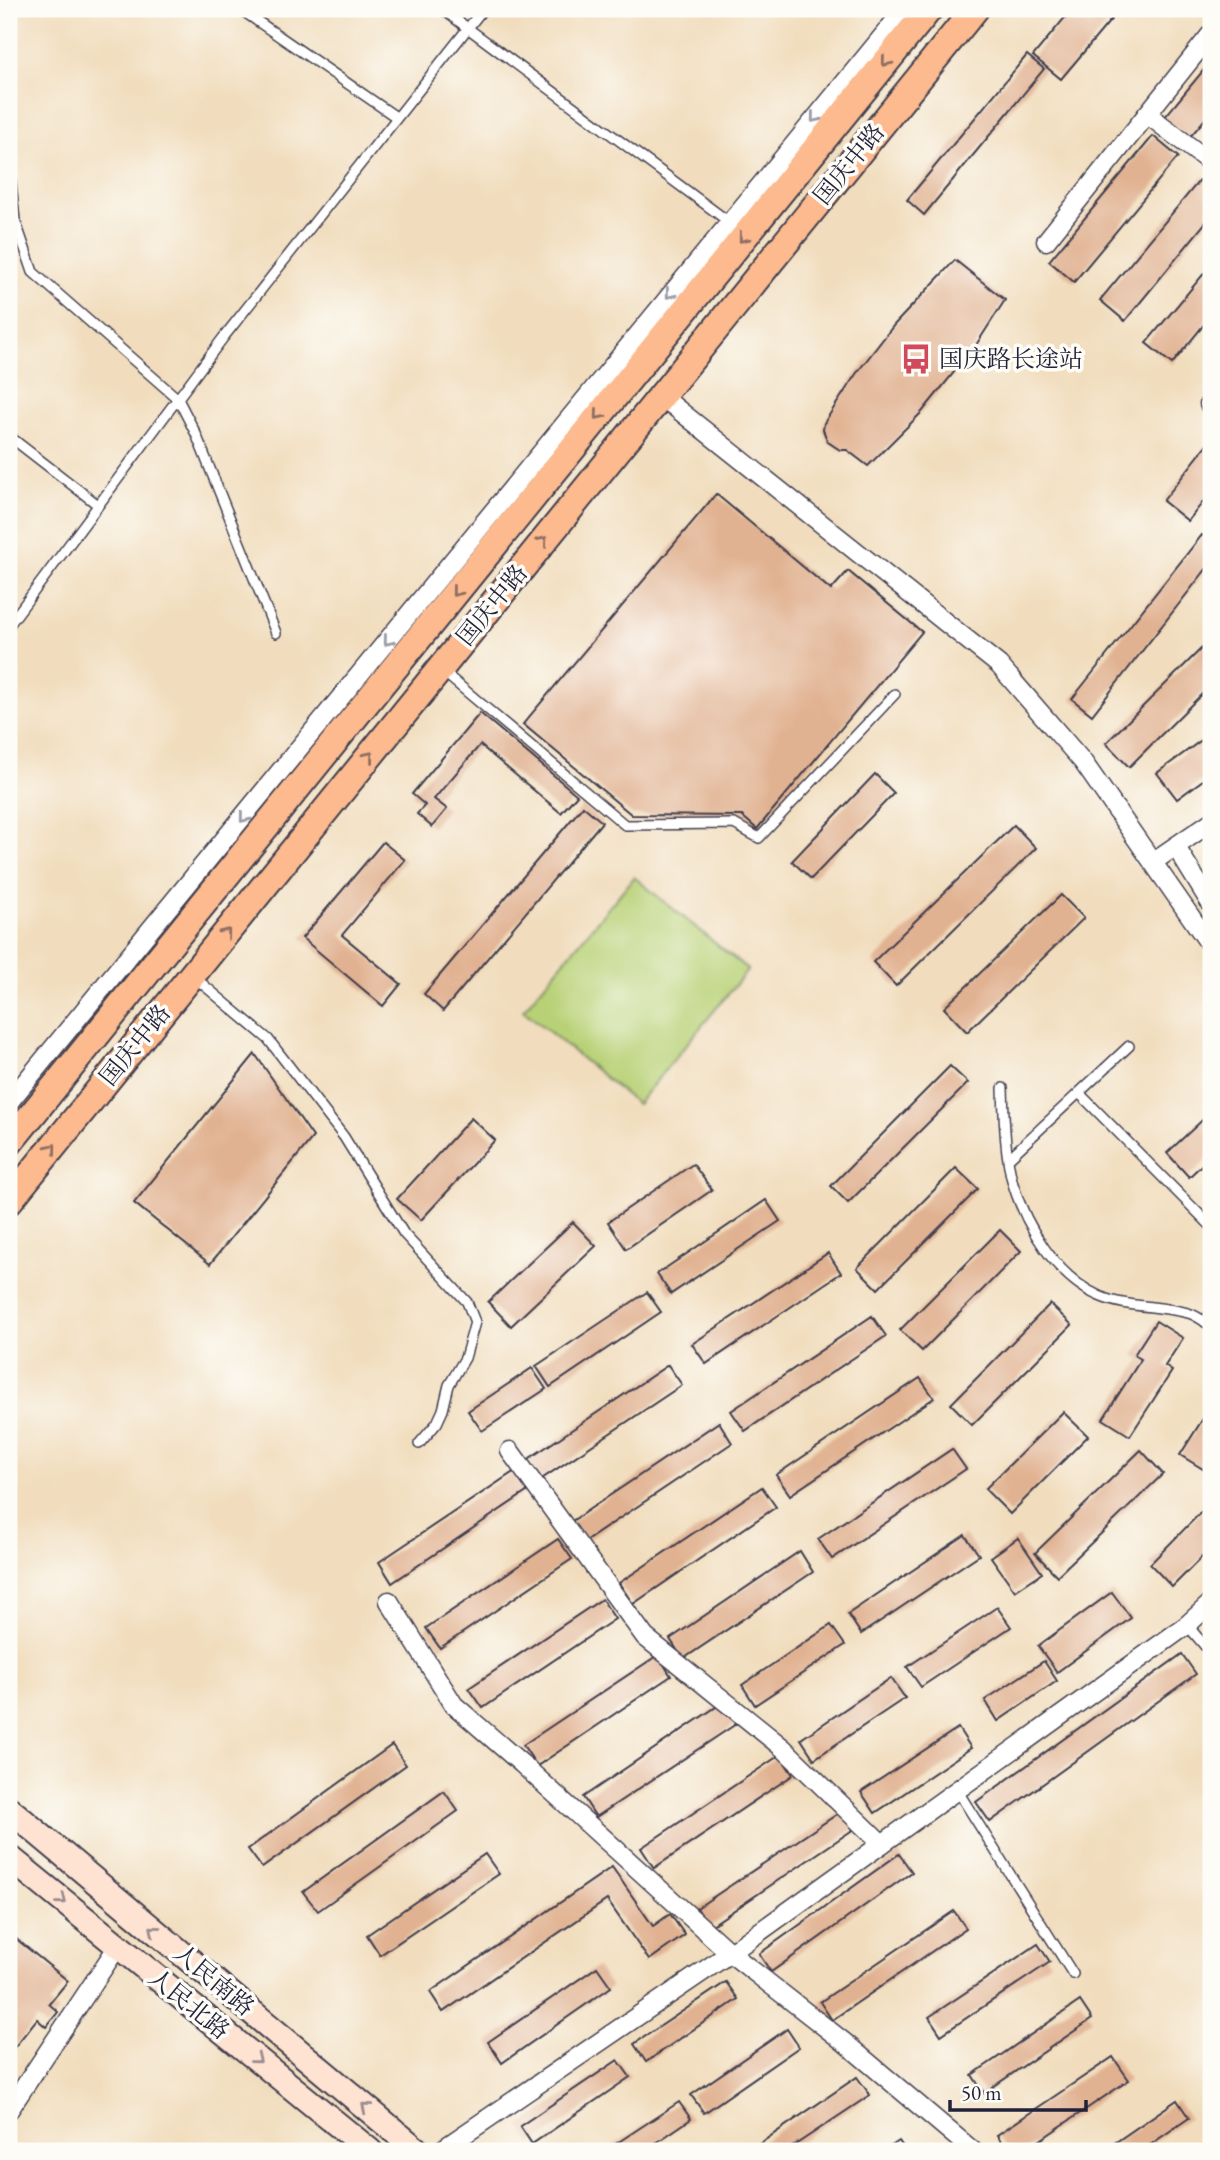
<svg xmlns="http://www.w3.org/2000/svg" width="1220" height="2160" viewBox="0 0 1220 2160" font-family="'EB Garamond','Noto Serif SC',serif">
<rect width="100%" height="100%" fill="#fdfcf7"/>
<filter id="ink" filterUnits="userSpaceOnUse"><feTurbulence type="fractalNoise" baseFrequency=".0143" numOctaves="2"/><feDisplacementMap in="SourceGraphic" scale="14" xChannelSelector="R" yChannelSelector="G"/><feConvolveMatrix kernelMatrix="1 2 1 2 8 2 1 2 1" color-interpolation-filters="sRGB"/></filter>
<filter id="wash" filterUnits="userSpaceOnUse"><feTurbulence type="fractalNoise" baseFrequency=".00686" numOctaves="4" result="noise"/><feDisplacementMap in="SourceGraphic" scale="28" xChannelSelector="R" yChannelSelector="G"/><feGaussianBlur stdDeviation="1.57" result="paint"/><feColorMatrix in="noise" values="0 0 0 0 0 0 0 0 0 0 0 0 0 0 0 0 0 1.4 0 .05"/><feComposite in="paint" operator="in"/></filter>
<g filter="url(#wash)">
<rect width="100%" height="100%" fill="#f1ddbd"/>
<!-- green -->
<polygon fill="#b8d176" stroke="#6d7a58" stroke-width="2" points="634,877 748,970 637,1104 523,1010"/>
<g id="blocks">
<!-- building -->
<g fill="#e1b292">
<polygon points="1072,9 1120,9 1061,79 1033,56"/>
<polygon points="1027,55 1044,69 924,215 907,200"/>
<polygon points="1211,61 1211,112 1189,138 1164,118"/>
<polygon points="1153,136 1178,157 1074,282 1049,261"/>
<polygon points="1203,176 1211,182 1211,216 1125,321 1100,300"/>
<polygon points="955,260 1005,300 976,345 922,412 868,466 847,450 840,450 828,442 823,430 824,423 856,374 894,325"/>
<polygon points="1211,265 1211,316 1172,364 1146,343"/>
<polygon points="1211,440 1211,492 1188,521 1163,501"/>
<polygon points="716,494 831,590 848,571 922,632 757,829 742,816 632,815 523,724"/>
<polygon points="1202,535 1211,542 1211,563 1092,715 1072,699"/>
<polygon points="1211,639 1211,685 1129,767 1106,743"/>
<polygon points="480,713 577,795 561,813 480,745 434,799 447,809 432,827 417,814 425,805 412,794"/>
<polygon points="1211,733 1211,774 1177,799 1157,773"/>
<polygon points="875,774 894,793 811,879 792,861"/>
<polygon points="583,806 602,822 443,1011 424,994"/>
<polygon points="1014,825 1036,848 896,986 873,962"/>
<polygon points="383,842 405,860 342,935 401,984 383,1006 302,938"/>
<polygon points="1061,895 1084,918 967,1032 944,1008"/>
<polygon points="255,1054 313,1137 210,1264 134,1203"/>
<polygon points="950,1066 968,1083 848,1203 831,1186"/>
<polygon points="1211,1112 1211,1156 1189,1177 1167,1153"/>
<polygon points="471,1118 495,1140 421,1220 397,1199"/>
<polygon points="693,1164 712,1190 626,1249 608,1222"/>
<polygon points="956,1168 978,1189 878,1289 857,1268"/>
<polygon points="766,1200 780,1221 671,1294 657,1274"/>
<polygon points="573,1222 596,1246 511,1326 488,1302"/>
<polygon points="1000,1230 1021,1251 922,1351 900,1330"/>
<polygon points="828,1253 841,1273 706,1364 692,1344"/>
<polygon points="647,1292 661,1312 550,1387 536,1366"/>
<polygon points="1050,1304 1072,1325 972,1425 951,1404"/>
<polygon points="872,1316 886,1336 745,1431 731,1411"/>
<polygon points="1156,1321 1183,1338 1165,1366 1172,1371 1130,1436 1103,1419 1141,1359 1134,1355"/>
<polygon points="668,1365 682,1385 540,1480 527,1460"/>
<polygon points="532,1368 546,1389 482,1431 468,1411"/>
<polygon points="920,1378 934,1398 790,1495 776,1475"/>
<polygon points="1211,1406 1211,1467 1208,1472 1180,1455"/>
<polygon points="1063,1412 1088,1436 1010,1514 985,1489"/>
<polygon points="719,1422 732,1443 586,1541 572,1521"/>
<polygon points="952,1449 966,1469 832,1559 818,1539"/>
<polygon points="1141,1450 1163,1474 1057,1576 1035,1553"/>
<polygon points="515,1471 528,1491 392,1583 379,1562"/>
<polygon points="762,1487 776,1507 633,1604 619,1583"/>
<polygon points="1211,1502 1211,1548 1172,1587 1150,1564"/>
<polygon points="965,1535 979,1555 861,1634 848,1614"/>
<polygon points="1018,1538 1042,1573 1015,1591 991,1557"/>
<polygon points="558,1539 572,1559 440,1648 426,1628"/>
<polygon points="800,1551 813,1572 683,1659 670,1639"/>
<polygon points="1112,1592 1131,1618 1057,1672 1038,1646"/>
<polygon points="602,1599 615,1619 483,1708 469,1688"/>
<polygon points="997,1607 1011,1627 921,1687 907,1667"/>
<polygon points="831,1625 845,1645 755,1705 742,1685"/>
<polygon points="1182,1654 1196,1674 990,1822 976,1802"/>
<polygon points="658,1655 671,1676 537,1766 523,1745"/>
<polygon points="1044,1661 1057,1681 998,1721 985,1700"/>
<polygon points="891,1678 905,1698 814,1759 801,1739"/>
<polygon points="722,1703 736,1724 596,1817 583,1797"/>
<polygon points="958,1728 971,1748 875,1813 861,1792"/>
<polygon points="392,1745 406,1765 262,1868 248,1849"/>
<polygon points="780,1755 793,1775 654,1868 641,1848"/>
<polygon points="444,1791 458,1811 318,1911 303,1892"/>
<polygon points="842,1811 854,1829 709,1927 697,1908"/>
<polygon points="485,1854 499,1874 380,1955 367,1935"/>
<polygon points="899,1854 912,1872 771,1972 759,1954"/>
<polygon points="612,1867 653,1926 670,1914 685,1935 649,1960 607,1900 443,2012 430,1992"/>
<polygon points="954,1911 966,1928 832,2020 820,2002"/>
<polygon points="9,1933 68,1981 49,2004 58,2012 46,2027 37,2019 9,2054"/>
<polygon points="1038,1944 1050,1962 941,2035 929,2017"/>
<polygon points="597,1967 611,1987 502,2063 488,2042"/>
<polygon points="726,1982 738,1999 646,2062 634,2044"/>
<polygon points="1080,2001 1092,2019 984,2093 972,2075"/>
<polygon points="787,2029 799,2047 704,2113 691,2095"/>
<polygon points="1113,2057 1129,2080 1024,2151 1008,2151 997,2135"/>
<polygon points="618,2060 630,2077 532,2144 520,2126"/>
<polygon points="857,2077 870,2095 786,2151 749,2151"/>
<polygon points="1177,2100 1189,2118 1141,2151 1103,2151"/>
<polygon points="679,2102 691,2119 644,2151 605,2151"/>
<polygon points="899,2141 906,2151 884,2151"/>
</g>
</g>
</g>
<g filter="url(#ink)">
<use href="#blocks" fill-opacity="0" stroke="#413e4e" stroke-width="2"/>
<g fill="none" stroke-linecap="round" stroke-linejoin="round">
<!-- lane casing -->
<g stroke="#413e4e" stroke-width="12">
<g id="lane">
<polyline points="240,9 396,117"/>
<polyline points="442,9 729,222"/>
<polyline points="9,165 15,220 33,272 178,399 196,434 276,633"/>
<polyline points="9,436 98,505"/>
<polyline points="9,625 223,338 483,9"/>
<polyline points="441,670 625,825 734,824 759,838 895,694"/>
<polyline points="193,976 268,1039 344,1137 404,1234 467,1302 475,1322 465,1358 449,1385 443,1410 437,1423 419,1444"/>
<path d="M1003,1088C1004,1118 1005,1156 1013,1184C1026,1226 1056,1277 1099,1296C1126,1308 1159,1305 1188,1313C1196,1315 1204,1321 1211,1326"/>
<polyline points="1079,1093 1211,1226"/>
<polyline points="1009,1158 1129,1046"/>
<polyline points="1205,1322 1211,1312"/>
<polyline points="1187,1625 1211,1653"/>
<polyline points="957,1790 1073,1974"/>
</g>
</g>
<!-- street casing -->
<g stroke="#413e4e" stroke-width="21">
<g id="street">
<polyline points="1147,114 1211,163"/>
<polyline points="1046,241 1211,34"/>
<polyline points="661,396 999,665 1083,762 1211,946"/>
<polyline points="1209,404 1211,405"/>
<polyline points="1176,847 1211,904"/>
<polyline points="1154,861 1211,822"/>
<polyline points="9,1102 905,9"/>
<polyline points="510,1451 645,1637 783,1748 882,1844"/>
<polyline points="389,1601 454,1705 522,1764 730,1953 844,2042 973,2151"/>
<polyline points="9,2110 118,1946"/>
<polyline points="440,2151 730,1953 1187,1625 1211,1603"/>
</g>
</g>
<!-- secondary casing -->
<g stroke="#413e4e" stroke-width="28">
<g id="secondary">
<polyline points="9,1809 418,2151"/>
<polyline points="9,1857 370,2151"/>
</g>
</g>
<!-- primary casing -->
<g stroke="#413e4e" stroke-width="30">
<g id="primary">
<polyline points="9,1143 929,9"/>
<polyline points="9,1201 975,9"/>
</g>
</g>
<!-- lane -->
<use href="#lane" stroke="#fff" stroke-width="9"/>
<!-- street -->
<use href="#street" stroke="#fff" stroke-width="18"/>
<!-- secondary -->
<use href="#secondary" stroke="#fee3d2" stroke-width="24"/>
<!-- primary -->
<use href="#primary" stroke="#fcba8e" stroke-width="26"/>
</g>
<!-- one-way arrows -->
<defs><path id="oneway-chevron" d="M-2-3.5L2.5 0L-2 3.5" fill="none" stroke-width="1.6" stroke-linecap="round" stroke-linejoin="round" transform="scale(1.75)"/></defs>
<g stroke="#8f6e64">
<use href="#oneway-chevron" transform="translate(886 62) rotate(129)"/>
<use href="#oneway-chevron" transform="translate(743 238) rotate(129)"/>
<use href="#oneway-chevron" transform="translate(599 415) rotate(129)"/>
<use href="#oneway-chevron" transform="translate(543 541) rotate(-51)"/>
<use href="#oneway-chevron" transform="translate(456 592) rotate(129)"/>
<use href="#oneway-chevron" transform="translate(369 756) rotate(-51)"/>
<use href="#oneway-chevron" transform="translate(226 933) rotate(-51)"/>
<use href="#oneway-chevron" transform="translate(52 1148) rotate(-51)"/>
</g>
<g stroke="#9c9ca7">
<use href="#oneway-chevron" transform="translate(815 118) rotate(129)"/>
<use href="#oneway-chevron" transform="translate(670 294) rotate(129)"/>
<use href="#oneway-chevron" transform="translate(388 641) rotate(129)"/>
<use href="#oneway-chevron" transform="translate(244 818) rotate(129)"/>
</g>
<g stroke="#9b8c8e">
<use href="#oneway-chevron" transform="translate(62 1900) rotate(39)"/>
<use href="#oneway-chevron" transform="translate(154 1930) rotate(-140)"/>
<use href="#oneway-chevron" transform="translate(257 2059) rotate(39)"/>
<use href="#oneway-chevron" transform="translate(366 2107) rotate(-140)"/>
</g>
</g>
<!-- icons -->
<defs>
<g id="bus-bare" transform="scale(2.415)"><path d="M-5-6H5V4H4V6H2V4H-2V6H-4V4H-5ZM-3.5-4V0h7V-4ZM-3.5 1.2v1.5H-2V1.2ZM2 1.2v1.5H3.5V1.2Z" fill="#d1495b" stroke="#fdfcf7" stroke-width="2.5" paint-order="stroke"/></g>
</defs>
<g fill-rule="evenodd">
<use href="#bus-bare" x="916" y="359"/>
</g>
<g text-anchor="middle" stroke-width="7" stroke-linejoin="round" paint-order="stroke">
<!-- street labels -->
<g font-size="24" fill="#22223b" stroke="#fdfcf7">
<text transform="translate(849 164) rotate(-51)" y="8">国庆中路</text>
<text transform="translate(492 605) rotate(-51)" y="8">国庆中路</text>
<text transform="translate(135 1045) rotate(-51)" y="8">国庆中路</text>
<text transform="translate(214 1980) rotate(40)" y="8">人民南路</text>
<text transform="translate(189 2004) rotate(39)" y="8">人民北路</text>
</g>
<!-- poi labels -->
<g font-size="24" fill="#22223b" stroke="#fdfcf7" text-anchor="start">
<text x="939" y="367">国庆路长途站</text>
</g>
</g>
<!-- margin -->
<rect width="1220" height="2160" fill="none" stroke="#fdfcf7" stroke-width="35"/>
<!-- scale -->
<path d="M950 2100v10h136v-10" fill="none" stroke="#22223b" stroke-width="3.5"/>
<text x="961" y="2100" font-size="21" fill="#22223b" stroke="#fdfcf7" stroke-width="5" paint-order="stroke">50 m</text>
</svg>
